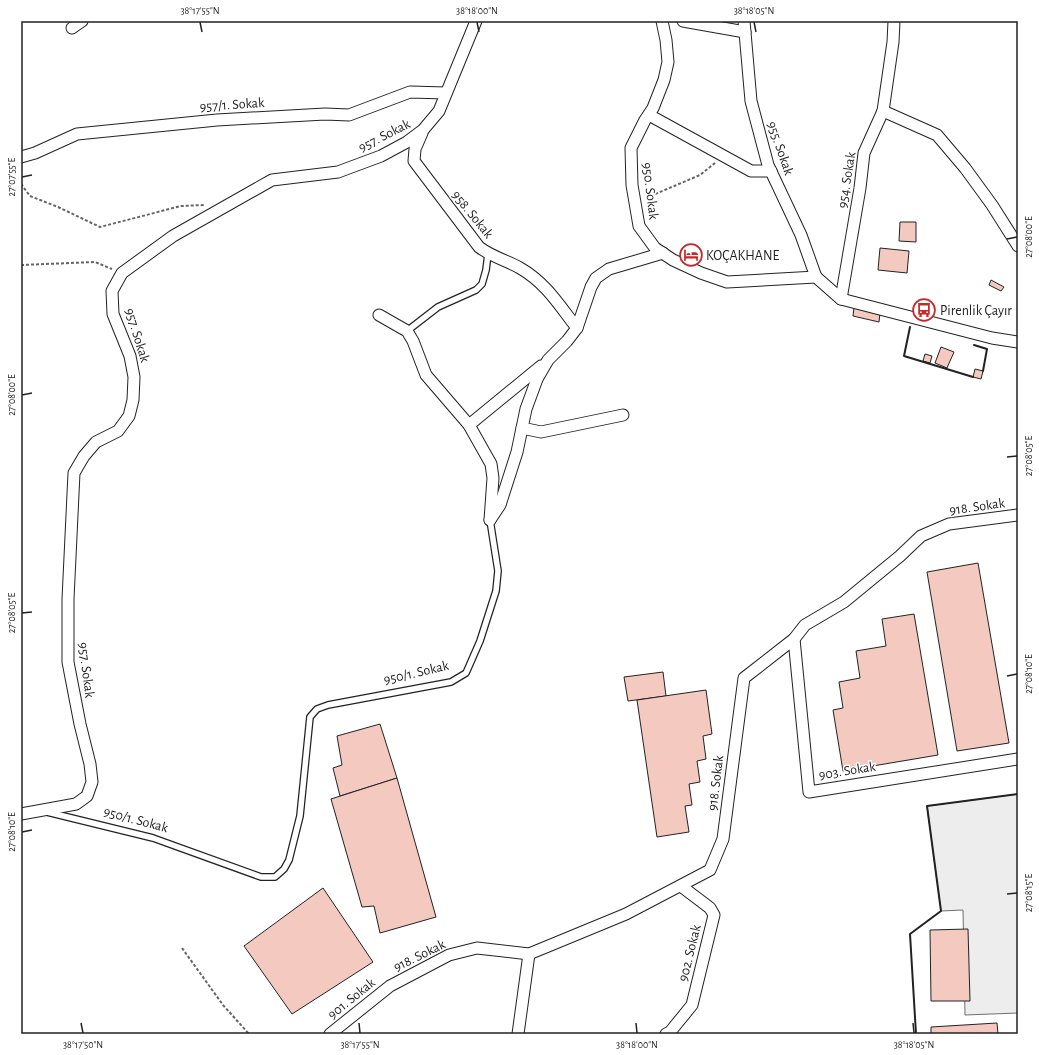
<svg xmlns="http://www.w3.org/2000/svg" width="1039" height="1055" viewBox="0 0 1039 1055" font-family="'Alegreya Sans',sans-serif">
<rect width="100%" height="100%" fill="#fff"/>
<!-- parking -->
<polygon fill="#ededed" stroke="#6f6f6f" points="1018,794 1018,1013 965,1015 963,910 941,911 927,806"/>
<!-- building -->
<g fill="#f3c9c0" stroke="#222">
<polygon points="900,222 916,222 916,242 899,241"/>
<polygon points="880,248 909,251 907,273 878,270"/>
<polygon points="991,280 1004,287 1001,291 989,285"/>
<polygon points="854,307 880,313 879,322 853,316"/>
<polygon points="941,347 954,352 947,368 935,363"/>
<polygon points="925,354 932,356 930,363 923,361"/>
<polygon points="975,369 983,371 981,379 973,377"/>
<polygon points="978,563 1009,743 957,751 927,572"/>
<polygon points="914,614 938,755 843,771 833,710 843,708 839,682 860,678 856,651 886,646 882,619"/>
<polygon points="663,672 666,696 628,701 624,677"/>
<polygon points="706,690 712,734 703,736 706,759 697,761 700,782 689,784 692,805 685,806 689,832 657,837 637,700"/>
<polygon points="380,724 397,778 340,796 333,768 342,765 337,736"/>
<polygon points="397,778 436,917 380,933 374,906 362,907 331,799"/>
<polygon points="323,888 373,962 292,1014 244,946"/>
<polygon points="968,929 970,1001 931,1001 930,930"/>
<polygon points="997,1023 998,1034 931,1034 931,1027"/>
</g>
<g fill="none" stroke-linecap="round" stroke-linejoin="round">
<!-- service casing -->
<g stroke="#222" stroke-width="8">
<g id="service">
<polyline points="407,331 438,307 476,290 482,284 486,270 488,254"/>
<polyline points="47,812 153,838 261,877 275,877 284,869 289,860 300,816 310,717 317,709 328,705 451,682 466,673 480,641 496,591 498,571 490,520"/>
</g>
</g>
<!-- minor casing -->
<g stroke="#222" stroke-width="13">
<g id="minor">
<polyline points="662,21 666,40 668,62 664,80 653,108 645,120 631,148 632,185 639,226 655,248 673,260 701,273 727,282 816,277 841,299 992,338 1018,342"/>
<polyline points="683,21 745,32"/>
<polyline points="744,21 751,101 768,165 801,235 816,277"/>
<polyline points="72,28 82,21"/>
<polyline points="883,111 937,135 965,168 992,205 1018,246"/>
<polyline points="649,115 751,171 771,171"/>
<path d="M422,133L415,149L414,161L479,247C492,257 506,260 520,268C546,283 559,305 577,328"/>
<polyline points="21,157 35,153 77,134 217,120 325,114 349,115 410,92 446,93"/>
<polyline points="841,299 860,188 864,153 883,111 893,42 894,21"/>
<polyline points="379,315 407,331 413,341 426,375 469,425 491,464 493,478 490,520"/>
<polyline points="469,425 541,366"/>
<polyline points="522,428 541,432 623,415"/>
<polyline points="490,520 500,505 517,452 526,409 537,379 548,360 567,341 577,328 591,287 596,278 609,269 663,253"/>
<polyline points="794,639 809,792 1018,759"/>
<polyline points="21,814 76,804 87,796 92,782 90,764 80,724 68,662 68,599 74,473 84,456 96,442 118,431 129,416 133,400 134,377 130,356 113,314 112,291 122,273 173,236 272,180 338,172 381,156 407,142 423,130 439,111 476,21"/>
<polyline points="330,1034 390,986 449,955 477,948 529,954 626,914 710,870 723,839 744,678 794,639 805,625 844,602 900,556 921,536 949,524 1018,515"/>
<polyline points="518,1034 529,954"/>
<polyline points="666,1034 670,1032 692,1005 714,915 710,908 681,886"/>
</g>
</g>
<!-- path -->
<g stroke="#646464" stroke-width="2" stroke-dasharray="3 2" stroke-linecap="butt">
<polyline points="21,184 30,196 58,207 100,227 181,206 204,205"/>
<polyline points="646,198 700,175 715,163"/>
<polyline points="21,265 95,262 112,269"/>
<polyline points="182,948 223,1005 249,1034"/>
</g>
<!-- service -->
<use href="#service" stroke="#fff" stroke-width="5.5"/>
<!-- minor -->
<use href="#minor" stroke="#fff" stroke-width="11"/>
<!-- wall -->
<g stroke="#222" stroke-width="2">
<polyline points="910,327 904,356 973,377"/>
<polyline points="974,345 987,349 983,371"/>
<polyline points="916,1034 910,934 941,911 927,806 1018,794"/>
</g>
</g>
<!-- ticks -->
<path fill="none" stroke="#222" stroke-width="1.5" d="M200,22L202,32M477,22L479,32M754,22L756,32M22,177L32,175M1007,239L1017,237M22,395L32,393M1007,457L1017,456M22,613L32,612M1007,676L1017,674M22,832L32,830M1007,894L1017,893M81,1023L83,1033M359,1023L360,1033M636,1023L637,1033M913,1023L914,1033"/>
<!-- icons -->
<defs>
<g id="hotel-ring" transform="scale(1.15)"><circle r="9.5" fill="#fff" stroke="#c62828" stroke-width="1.5"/><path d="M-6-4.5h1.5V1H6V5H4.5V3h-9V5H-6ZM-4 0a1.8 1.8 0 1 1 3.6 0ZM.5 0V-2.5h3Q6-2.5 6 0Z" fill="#c62828"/></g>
<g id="bus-ring" transform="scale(1.15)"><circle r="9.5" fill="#fff" stroke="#c62828" stroke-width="1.5"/><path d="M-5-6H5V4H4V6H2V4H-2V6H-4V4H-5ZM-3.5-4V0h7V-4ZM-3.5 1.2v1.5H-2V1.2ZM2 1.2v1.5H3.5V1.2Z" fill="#c62828"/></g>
</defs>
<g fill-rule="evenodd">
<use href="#hotel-ring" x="691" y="255"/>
<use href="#bus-ring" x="924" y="310"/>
</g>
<g text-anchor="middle" stroke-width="3" stroke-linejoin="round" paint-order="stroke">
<!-- street labels -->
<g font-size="14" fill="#222" stroke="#fff">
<text transform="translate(232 104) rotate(-4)" y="5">957/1. Sokak</text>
<text transform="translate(384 135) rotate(-27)" y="5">957. Sokak</text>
<text transform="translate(781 148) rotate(71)" y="5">955. Sokak</text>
<text transform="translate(846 180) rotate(-81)" y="5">954. Sokak</text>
<text transform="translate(651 191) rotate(83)" y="5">950. Sokak</text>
<text transform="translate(473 214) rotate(51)" y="5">958. Sokak</text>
<text transform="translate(138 335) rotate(73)" y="5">957. Sokak</text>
<text transform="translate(977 506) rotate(-8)" y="5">918. Sokak</text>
<text transform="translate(87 670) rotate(83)" y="5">957. Sokak</text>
<text transform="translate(416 672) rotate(-13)" y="5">950/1. Sokak</text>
<text transform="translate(847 770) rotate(-9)" y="5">903. Sokak</text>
<text transform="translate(715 783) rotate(-83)" y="5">918. Sokak</text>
<text transform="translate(136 819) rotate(15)" y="5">950/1. Sokak</text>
<text transform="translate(689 953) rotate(-76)" y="5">902. Sokak</text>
<text transform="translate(419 955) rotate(-26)" y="5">918. Sokak</text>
<text transform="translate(351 998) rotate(-39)" y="5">901. Sokak</text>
</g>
<!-- poi labels -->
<g font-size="14" fill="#222" stroke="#fff" text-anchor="start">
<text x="706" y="260">KOÇAKHANE</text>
<text x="940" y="315">Pirenlik Çayır</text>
</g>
</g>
<!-- border -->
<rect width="1039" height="1055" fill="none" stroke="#ffffff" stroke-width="44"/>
<rect x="22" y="22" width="995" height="1011" fill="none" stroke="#222" stroke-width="1.5"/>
<g font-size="10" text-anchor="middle" fill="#222">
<text x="200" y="14">38°17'55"N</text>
<text x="477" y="14">38°18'00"N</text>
<text x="754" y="14">38°18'05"N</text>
<text transform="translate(11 177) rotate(-90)" y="4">27°07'55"E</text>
<text transform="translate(1028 237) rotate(-90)" y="4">27°08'00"E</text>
<text transform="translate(11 395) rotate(-90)" y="4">27°08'00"E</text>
<text transform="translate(1028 456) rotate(-90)" y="4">27°08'05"E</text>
<text transform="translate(11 613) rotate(-90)" y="4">27°08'05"E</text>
<text transform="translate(1028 674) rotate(-90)" y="4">27°08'10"E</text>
<text transform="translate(11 832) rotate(-90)" y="4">27°08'10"E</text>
<text transform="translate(1028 893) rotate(-90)" y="4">27°08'15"E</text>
<text x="83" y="1048">38°17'50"N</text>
<text x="360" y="1048">38°17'55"N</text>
<text x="637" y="1048">38°18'00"N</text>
<text x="914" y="1048">38°18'05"N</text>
</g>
</svg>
